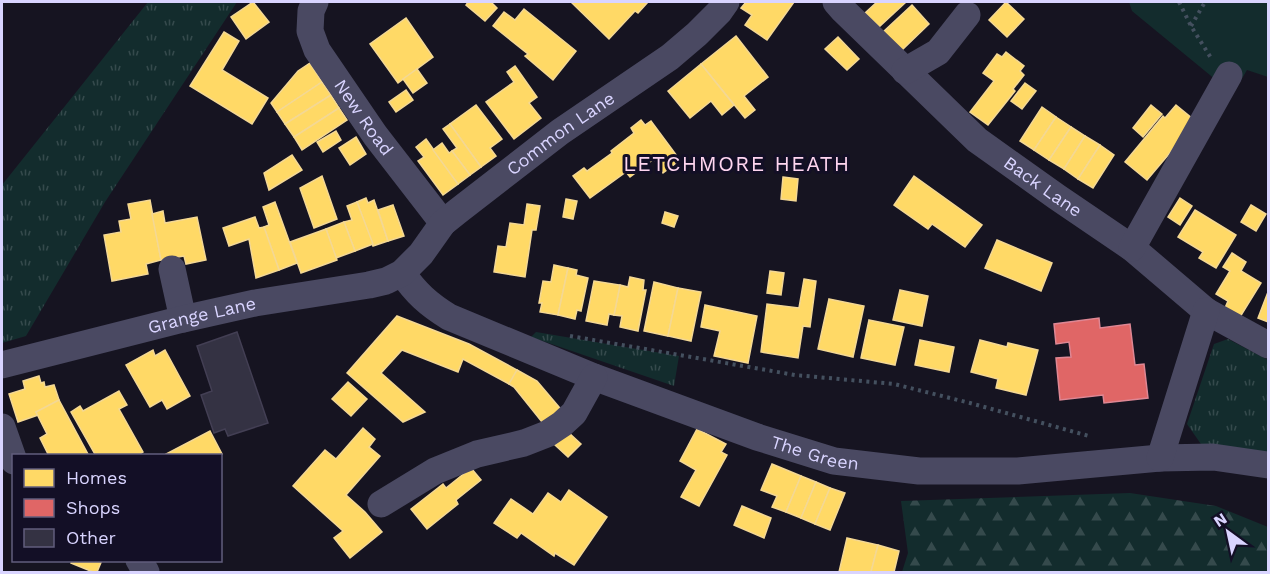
<svg xmlns="http://www.w3.org/2000/svg" width="1270" height="574" viewBox="0 0 1270 574" font-family="'Work Sans',sans-serif">
<defs>
<pattern id="grass-tufts" width="24" height="20" patternUnits="userSpaceOnUse" patternTransform="scale(1.5)"><rect width="24" height="20" fill="#132c2d"/><path d="M3 7l-1-3M5 7V3M7 7l1-3M15 17l-1-3M17 17v-4M19 17l1-3" fill="none" stroke="#354a4c"/></pattern>
<pattern id="forest-firs" width="22" height="20" patternUnits="userSpaceOnUse" patternTransform="scale(1.5)"><rect width="22" height="20" fill="#132c2d"/><path d="M5 1l3.5 6h-7zM16 11l3.5 6h-7z" fill="#354a4c"/></pattern>
</defs>
<rect width="100%" height="100%" fill="#161421"/>
<!-- grass -->
<g fill="url(#grass-tufts)">
<polygon points="148,2 237,2 105,202 26,336 2,343 2,185"/>
<polygon points="536,332 679,356 674,386 531,337"/>
<polygon points="1228,339 1268,360 1268,454 1203,447 1187,424 1214,344"/>
</g>
<!-- forest -->
<polygon fill="url(#forest-firs)" points="1130,493 1216,506 1268,527 1268,572 902,572 908,553 901,501"/>
<!-- green -->
<polygon fill="#132c2d" points="1129,2 1268,2 1268,77 1247,70 1233,94 1132,11"/>
<!-- homes -->
<g fill="#ffd966" stroke="#f4d894" stroke-width="1.5">
<polygon points="253,2 269,22 246,39 231,17"/>
<polygon points="468,2 493,2 492,3 497,8 485,21 466,5"/>
<polygon points="574,2 648,2 638,13 635,11 609,39 572,3"/>
<polygon points="746,2 794,2 767,40 745,25 752,15 741,8"/>
<polygon points="877,2 906,2 879,27 865,13"/>
<polygon points="1006,2 1024,19 1007,37 989,20"/>
<polygon points="912,5 929,24 901,51 883,32"/>
<polygon points="524,9 576,51 553,80 525,56 528,54 493,26 504,12 515,20"/>
<polygon points="406,18 433,57 398,83 370,44"/>
<polygon points="224,32 239,41 222,70 268,98 252,124 190,86"/>
<polygon points="736,36 768,77 744,96 755,110 745,118 701,64"/>
<polygon points="838,37 859,59 847,70 825,49"/>
<polygon points="1006,52 1024,66 1020,71 1024,75 1013,89 1015,91 988,125 970,112 994,81 983,73 997,54 1002,57"/>
<polygon points="310,63 322,82 277,112 271,103 298,71"/>
<polygon points="701,64 734,105 722,115 711,101 690,118 668,91"/>
<polygon points="515,66 537,97 529,103 541,118 514,139 486,102 514,82 507,72"/>
<polygon points="417,69 427,83 413,93 403,79"/>
<polygon points="322,82 331,95 285,124 277,112"/>
<polygon points="1025,83 1036,91 1022,109 1011,101"/>
<polygon points="406,90 413,100 396,112 389,102"/>
<polygon points="331,95 339,108 294,137 285,124"/>
<polygon points="476,105 502,139 490,148 496,156 481,167 450,124"/>
<polygon points="1151,105 1162,114 1143,137 1133,128"/>
<polygon points="1176,105 1193,119 1185,135 1147,180 1125,162 1163,116 1165,118"/>
<polygon points="1042,107 1056,117 1034,150 1020,141"/>
<polygon points="339,108 347,120 302,150 294,137"/>
<polygon points="1056,117 1071,127 1049,160 1034,150"/>
<polygon points="641,120 645,125 651,121 680,160 663,173 654,159 630,177 626,172 590,198 573,176 584,168 587,171 612,153 611,151 634,133 631,128"/>
<polygon points="450,124 481,167 470,175 452,151 457,148 443,129"/>
<polygon points="1071,127 1085,136 1064,169 1049,160"/>
<polygon points="336,131 341,140 323,152 317,142"/>
<polygon points="1085,136 1100,145 1078,179 1064,169"/>
<polygon points="356,137 366,154 350,165 339,148"/>
<polygon points="426,139 458,184 443,195 418,161 424,157 416,147"/>
<polygon points="442,143 449,153 452,151 470,175 458,184 433,150"/>
<polygon points="1100,145 1114,155 1093,188 1078,179"/>
<polygon points="292,155 302,170 269,190 264,173"/>
<polygon points="322,176 337,219 314,228 300,188"/>
<polygon points="914,176 982,225 965,247 932,224 928,229 894,205"/>
<polygon points="783,177 798,179 796,201 781,199"/>
<polygon points="366,198 368,203 374,200 388,241 373,246 357,202"/>
<polygon points="1180,198 1192,206 1180,225 1168,217"/>
<polygon points="566,199 577,201 573,219 563,217"/>
<polygon points="150,200 161,260 146,264 148,274 112,281 104,235 121,232 119,221 131,219 128,204"/>
<polygon points="275,202 297,263 279,270 264,227 269,225 263,207"/>
<polygon points="357,202 373,244 355,251 344,222 352,220 347,206"/>
<polygon points="527,204 540,206 536,230 532,230 525,277 494,272 498,246 506,247 510,223 524,225"/>
<polygon points="393,205 404,236 388,241 378,210"/>
<polygon points="1251,205 1266,214 1256,231 1241,222"/>
<polygon points="1195,210 1236,235 1216,268 1199,258 1203,252 1178,237"/>
<polygon points="163,211 165,223 197,217 206,260 186,264 184,256 161,260 152,214"/>
<polygon points="665,212 678,216 674,227 662,223"/>
<polygon points="255,217 259,228 264,227 279,270 256,278 249,239 229,246 223,228"/>
<polygon points="344,222 355,251 336,258 326,229"/>
<polygon points="326,229 337,260 301,273 290,242"/>
<polygon points="997,240 1052,263 1041,291 985,268"/>
<polygon points="1232,253 1246,262 1241,271 1261,283 1240,317 1225,308 1228,301 1216,294 1230,271 1223,267"/>
<polygon points="554,265 568,268 558,315 540,312 542,303 539,303 543,281 551,282"/>
<polygon points="568,268 577,270 576,275 588,278 581,311 577,310 575,319 558,315"/>
<polygon points="770,271 784,273 781,295 767,293"/>
<polygon points="630,277 644,280 643,290 646,290 638,331 620,327 622,316 614,315 620,285 628,287"/>
<polygon points="804,279 816,281 810,327 803,326 798,358 761,352 767,304 799,308"/>
<polygon points="594,281 620,285 614,315 609,314 607,325 586,321"/>
<polygon points="654,282 678,288 668,336 644,331"/>
<polygon points="678,288 701,292 691,341 668,336"/>
<polygon points="900,290 928,296 922,326 893,320"/>
<polygon points="1268,292 1268,322 1258,318"/>
<polygon points="829,299 864,306 853,357 818,349"/>
<polygon points="705,305 757,316 748,363 714,356 720,331 701,327"/>
<polygon points="397,316 469,344 517,370 509,384 463,359 458,372 402,350 381,373 425,412 403,422 347,373"/>
<polygon points="869,320 904,327 895,365 861,358"/>
<polygon points="920,340 954,347 949,372 915,365"/>
<polygon points="980,340 1007,347 1008,343 1038,350 1026,395 996,388 998,379 971,372"/>
<polygon points="153,350 155,356 165,350 190,396 167,409 162,400 150,407 126,365"/>
<polygon points="517,370 537,381 564,413 546,427 514,387 509,384"/>
<polygon points="39,376 41,383 44,382 45,387 54,385 59,400 36,412 38,415 18,422 9,394 25,389 23,381"/>
<polygon points="348,382 367,399 351,416 332,399"/>
<polygon points="119,391 127,405 119,409 143,452 137,456 96,456 71,412 80,406 83,411"/>
<polygon points="59,400 89,456 49,456 40,438 47,434 36,412"/>
<polygon points="363,428 375,439 369,447 380,456 346,495 365,512 382,532 350,558 334,538 343,531 293,486 325,450 336,459"/>
<polygon points="697,429 726,444 721,452 727,455 699,506 681,497 696,470 680,461"/>
<polygon points="210,431 222,454 219,456 167,456 166,454"/>
<polygon points="568,432 581,444 568,457 555,445"/>
<polygon points="772,464 801,476 786,512 772,507 777,496 761,490"/>
<polygon points="471,468 481,480 456,500 458,504 427,529 411,509 443,484 446,488"/>
<polygon points="801,476 816,482 801,518 786,512"/>
<polygon points="816,482 830,488 815,524 801,518"/>
<polygon points="830,488 845,493 830,530 815,524"/>
<polygon points="569,490 607,517 574,565 555,553 554,556 521,533 517,538 494,523 511,499 533,514 548,493 561,502"/>
<polygon points="742,506 771,518 764,538 734,525"/>
<polygon points="847,538 878,545 871,572 839,572"/>
<polygon points="878,545 899,551 894,572 871,572"/>
<polygon points="72,560 102,560 97,572 93,572 71,563"/>
</g>
<!-- shops -->
<polygon fill="#e06666" stroke="#de8794" stroke-width="1.5" points="1099,318 1100,328 1130,324 1135,365 1144,364 1148,398 1104,403 1103,395 1060,400 1056,358 1071,357 1069,342 1056,344 1054,324"/>
<!-- building -->
<polygon fill="#343243" stroke="#433f54" stroke-width="1.5" points="237,332 268,423 228,436 225,429 214,433 201,395 212,391 197,346"/>
<g fill="none" stroke-linecap="round" stroke-linejoin="round">
<!-- path -->
<g stroke="#44505f" stroke-width="4" stroke-dasharray="3 4.5" stroke-linecap="butt">
<polyline points="1179,2 1191,26 1211,58"/>
<polyline points="1191,26 1205,2"/>
<polyline points="570,336 795,375 894,384 970,403 1089,436"/>
</g>
<!-- minor -->
<g stroke="#4a4962" stroke-width="27">
<path id="s1" d="M315,2L311,11L310,31L317,50L375,135L443,223"/>
<path id="s2" d="M836,2L843,10L977,140L1057,197L1132,248L1206,311L1268,345"/>
<polyline points="905,71 938,52 967,15"/>
<polyline points="1132,248 1229,75"/>
<polyline points="172,269 183,319"/>
<path id="s3" d="M402,273C416,293 428,304 449,317L594,377L757,437L834,461L919,471H1018L1160,458L1213,457L1268,465"/>
<path id="s4" d="M2,365L183,319L255,303L369,285L386,281L402,273L421,254L443,223L458,211L560,132L670,57L697,34L719,12L726,2"/>
<polyline points="2,427 14,461"/>
<polyline points="1160,458 1206,311"/>
<polyline points="381,504 435,471 477,454 524,443 547,434 562,424 574,413 594,377"/>
<polyline points="139,560 146,572"/>
</g>
</g>
<g text-anchor="middle" stroke-width="6" stroke-linejoin="round" paint-order="stroke">
<!-- street labels -->
<g font-size="18" fill="#d9d4ff" stroke="#130f26">
<text dy="6" stroke="none"><textPath href="#s1" startOffset="132">New Road</textPath></text>
<text dy="6" stroke="none"><textPath href="#s4" startOffset="624">Common Lane</textPath></text>
<text dy="6" stroke="none"><textPath href="#s2" startOffset="278">Back Lane</textPath></text>
<text dy="6" stroke="none"><textPath href="#s4" startOffset="206">Grange Lane</textPath></text>
<text dy="6" stroke="none"><textPath href="#s3" startOffset="456">The Green</textPath></text>
</g>
<!-- quarter labels -->
<g font-size="21" letter-spacing="1.5" fill="#ffd6f0" stroke="#130f26">
<text x="737" y="171">LETCHMORE HEATH</text>
</g>
</g>
<!-- border -->
<rect width="1270" height="574" fill="none" stroke="#d9d4ff" stroke-width="6"/>
<!-- legend -->
<rect x="12" y="454" width="210" height="108" fill="#130f26" stroke="#625e7d" stroke-width="1.5"/>
<rect x="24" y="469" width="30" height="18" fill="#ffd966" stroke="#625e7d" stroke-width="1.5"/>
<text x="66" y="484" font-size="18" fill="#d9d4ff">Homes</text>
<rect x="24" y="499" width="30" height="18" fill="#e06666" stroke="#625e7d" stroke-width="1.5"/>
<text x="66" y="514" font-size="18" fill="#d9d4ff">Shops</text>
<rect x="24" y="529" width="30" height="18" fill="#343243" stroke="#625e7d" stroke-width="1.5"/>
<text x="66" y="544" font-size="18" fill="#d9d4ff">Other</text>
<!-- north arrow -->
<g transform="translate(1228 532) rotate(327)" stroke="#130f26" stroke-width="4.5" paint-order="stroke">
<path d="M0-4.5L10 22L0 15L-10 22Z" fill="#d9d4ff"/>
<text y="-9" font-size="16" font-weight="bold" text-anchor="middle" fill="#d9d4ff">N</text>
</g>
</svg>
